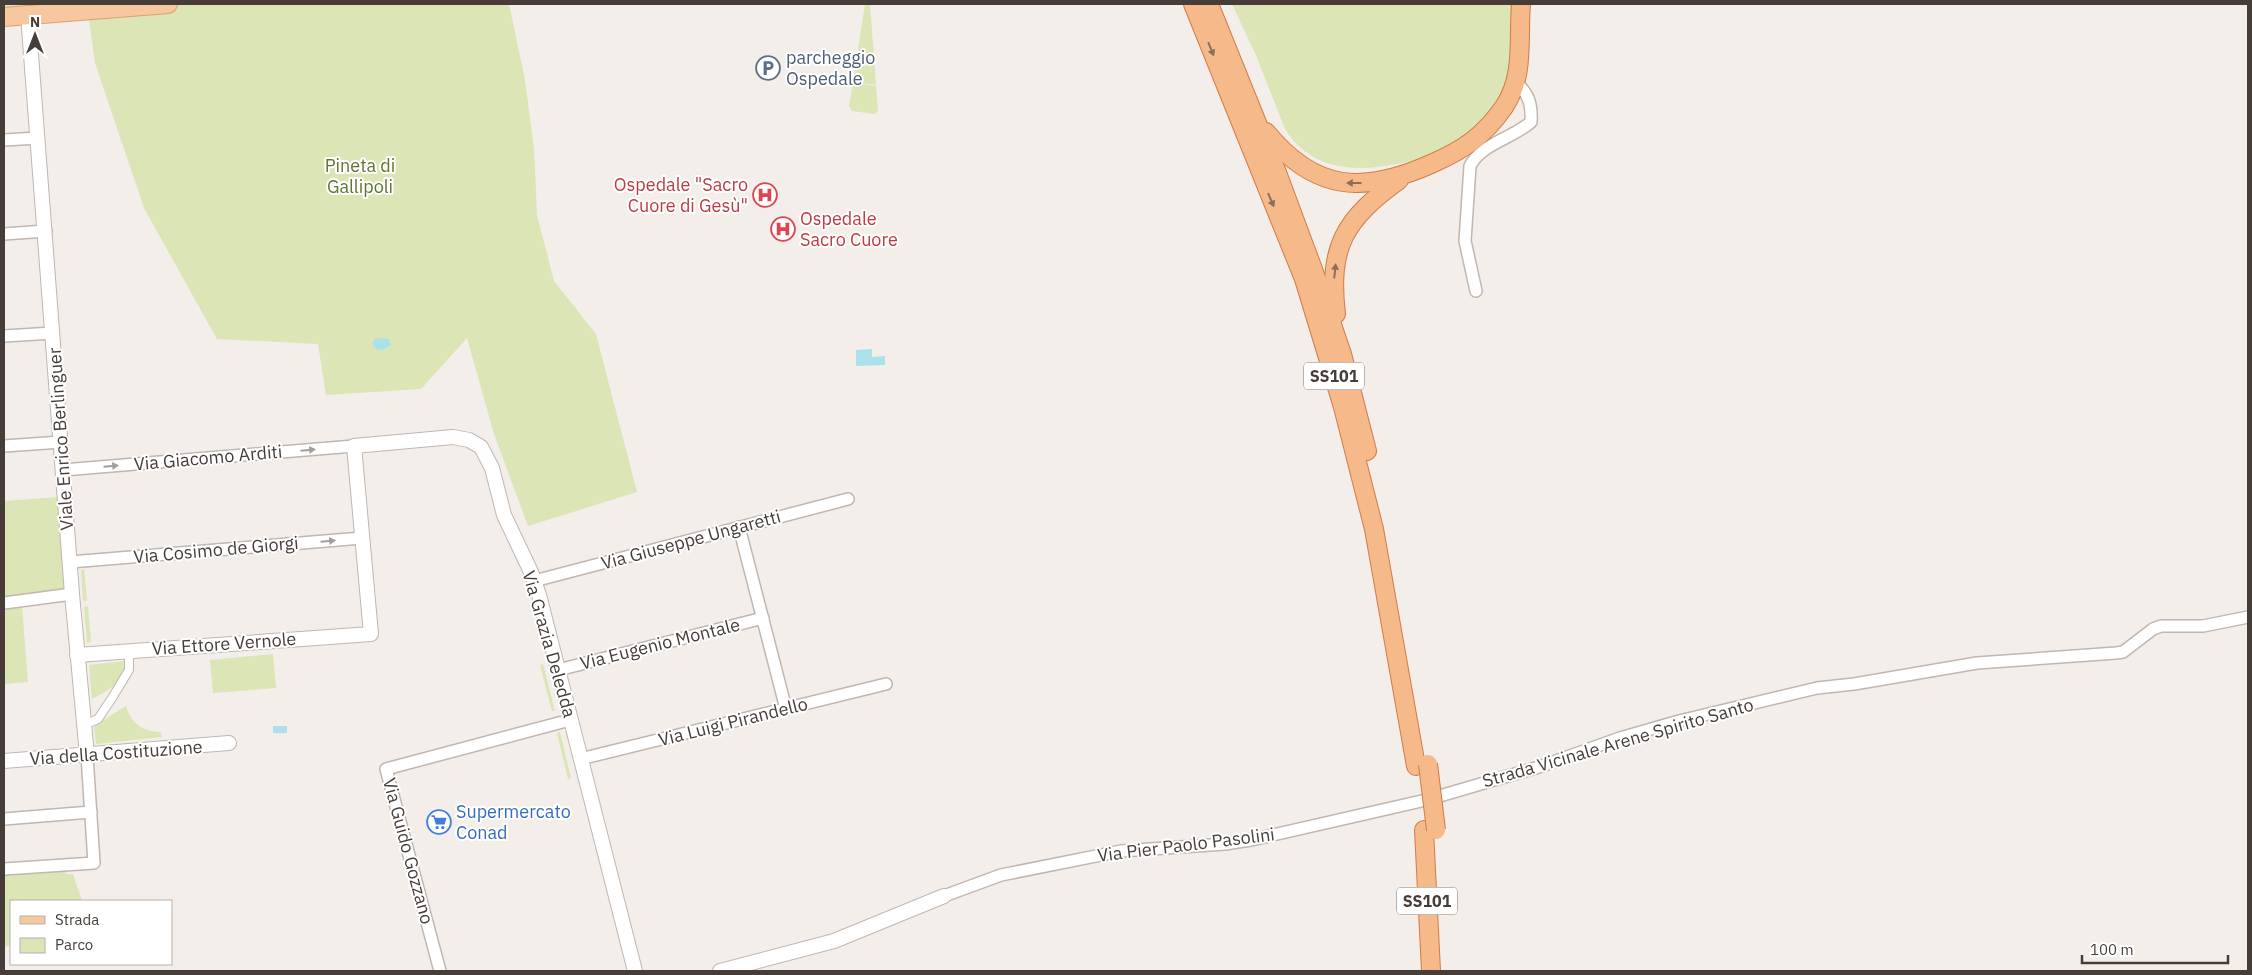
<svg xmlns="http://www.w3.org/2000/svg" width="2252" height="975" viewBox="0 0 2252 975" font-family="'IBM Plex Sans',sans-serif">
<rect width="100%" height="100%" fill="#f3eeea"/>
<!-- green -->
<g fill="#dbe5b5">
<polygon points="4,4 67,4 4,9"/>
<polygon points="87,4 509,4 525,80 534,149 537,215 554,281 596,334 637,492 528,526 494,434 467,338 421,389 326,395 318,344 217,339 144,208 95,63"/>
<polygon points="865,4 870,4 874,58 857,56"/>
<path d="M1232,4H1512C1515,38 1516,77 1495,107C1488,117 1476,131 1467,138C1450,151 1427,157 1407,162C1361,172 1313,174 1285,129L1255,53Z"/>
<polygon points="857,58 874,60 876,85 853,82"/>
<polygon points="853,83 876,86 878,111 874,114 852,111 849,106"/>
<polygon points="57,497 65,591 4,599 4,501"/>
<polygon points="84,569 87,601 83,601 81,570"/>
<polygon points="88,606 91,642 87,643 84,607"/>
<polygon points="22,607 28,682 4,684 4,609"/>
<polygon points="273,654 276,688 213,693 210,660"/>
<path d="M125,661C125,683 109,690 92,699L89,665Z"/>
<polygon points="543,664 555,711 552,711 540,665"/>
<path d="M126,706C131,724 144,732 161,732L162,737L96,744L94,726Z"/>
<polygon points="560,732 571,778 568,779 557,733"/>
<polygon points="66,869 66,874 73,874 82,901 11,901 11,945 4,947 4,873"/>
</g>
<!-- water -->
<g fill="#abe1eb">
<polygon points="376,338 389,339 391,345 383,350 376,349 372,344"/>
<polygon points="872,349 872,357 885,356 885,365 856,366 856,350"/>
<rect x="273" y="726" width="14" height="7"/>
</g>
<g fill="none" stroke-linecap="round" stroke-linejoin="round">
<!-- pedestrian casing -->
<g stroke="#c1b6b0" stroke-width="10">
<polyline id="pedestrian" points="84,725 98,719 112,698 129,670 129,651"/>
</g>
<!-- minor casing -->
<g stroke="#c1b6b0" stroke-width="14">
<g id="minor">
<polyline points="4,140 38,138"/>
<polyline points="4,234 46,231"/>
<path d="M1476,291L1465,241L1470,166C1481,144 1513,138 1531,122C1532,105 1529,93 1515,82"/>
<polyline points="4,336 53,333"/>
<polyline points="4,446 61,442"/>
<polyline points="63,470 354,446"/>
<polyline points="739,527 786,709"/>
<polyline points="70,562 362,538"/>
<polyline points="534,581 848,499"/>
<polyline points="4,603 72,594"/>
<polyline points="558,670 763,618"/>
<polyline points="580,759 886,684"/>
<polyline points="4,819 91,812"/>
<polyline points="4,869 94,863 87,755"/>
<polyline points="944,896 1001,875 1121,851 1225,844 1251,840 1426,800 1539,767 1620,738 1679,721 1817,688 1854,684 1977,663 2116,653 2123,652 2153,629 2161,626 2203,626 2248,617"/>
<polyline points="440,971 386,769 570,720"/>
</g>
</g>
<!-- tertiary casing -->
<g stroke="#c1b6b0" stroke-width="16">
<g id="tertiary">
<polyline points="28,15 72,594 87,755"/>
<polyline points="77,655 371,634 354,446 453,437 469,440 481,447 492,468 504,515 531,572 539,595 635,971"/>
<polyline points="4,761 229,743"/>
<polyline points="720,971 834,941 944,896"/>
</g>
</g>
<!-- primary casing -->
<g stroke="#dba070" stroke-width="20">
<polyline id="primary" points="4,17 168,4"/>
</g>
<!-- trunk casing -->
<g stroke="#d27b45" stroke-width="20">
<g id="trunk">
<polyline points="1193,4 1304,279 1343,407 1374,529 1416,766"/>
<polyline points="1209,4 1276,170 1314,272 1342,354 1367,451"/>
<path d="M1266,132C1315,192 1363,194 1431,164C1463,150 1483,137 1504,107C1525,76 1518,39 1521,4"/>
<path d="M1336,314C1328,246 1345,219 1399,180"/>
<polyline points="1424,830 1431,971"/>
</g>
</g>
<!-- pedestrian -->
<use href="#pedestrian" stroke="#fff" stroke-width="8"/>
<!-- minor -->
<use href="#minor" stroke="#fff" stroke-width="11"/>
<!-- tertiary -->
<use href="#tertiary" stroke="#fff" stroke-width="14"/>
<!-- primary -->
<use href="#primary" stroke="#f7c89f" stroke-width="18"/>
<!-- trunk -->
<use href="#trunk" stroke="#f5b98a" stroke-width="18"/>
<!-- trunk-bridge casing -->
<g stroke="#d27b45" stroke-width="20" stroke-linecap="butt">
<polyline id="trunk-bridge" points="1428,764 1436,830"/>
</g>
<!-- trunk-bridge -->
<use href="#trunk-bridge" stroke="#f5b98a" stroke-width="18"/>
</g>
<!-- one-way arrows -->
<defs><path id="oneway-solid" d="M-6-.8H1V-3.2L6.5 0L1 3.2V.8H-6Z" transform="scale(1.25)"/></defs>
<g fill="#8d6f59">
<use href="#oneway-solid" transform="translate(1211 49) rotate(68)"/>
<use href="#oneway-solid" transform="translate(1354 183) rotate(-180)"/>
<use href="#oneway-solid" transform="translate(1271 200) rotate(67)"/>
<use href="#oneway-solid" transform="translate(1335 271) rotate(-84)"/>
</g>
<g fill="#a39e9c">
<use href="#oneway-solid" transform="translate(308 450) rotate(-5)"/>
<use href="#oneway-solid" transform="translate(111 466) rotate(-5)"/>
<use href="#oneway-solid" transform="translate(328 541) rotate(-5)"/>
</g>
<!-- icons -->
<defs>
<g id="parking-ring" transform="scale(1.25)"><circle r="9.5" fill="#fff" stroke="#5c6f8a" stroke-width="1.5"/><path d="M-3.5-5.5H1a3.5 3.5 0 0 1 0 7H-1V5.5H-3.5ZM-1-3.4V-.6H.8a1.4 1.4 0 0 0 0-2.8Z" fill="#5c6f8a"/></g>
<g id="hospital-ring" transform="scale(1.25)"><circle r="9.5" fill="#fff" stroke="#e0444e" stroke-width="1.5"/><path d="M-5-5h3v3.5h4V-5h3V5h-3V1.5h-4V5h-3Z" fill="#e0444e"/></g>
<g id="supermarket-ring" transform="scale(1.25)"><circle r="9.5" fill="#fff" stroke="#3f7fe0" stroke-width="1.5"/><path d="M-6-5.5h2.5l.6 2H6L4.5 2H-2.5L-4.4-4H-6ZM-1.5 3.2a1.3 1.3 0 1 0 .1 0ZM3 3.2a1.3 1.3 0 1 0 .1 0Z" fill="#3f7fe0"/></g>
</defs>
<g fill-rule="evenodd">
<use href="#parking-ring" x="768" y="68"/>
<use href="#hospital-ring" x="765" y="195"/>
<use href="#hospital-ring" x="783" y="229"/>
<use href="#supermarket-ring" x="439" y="822"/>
</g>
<g text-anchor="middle" stroke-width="4" stroke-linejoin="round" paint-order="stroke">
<!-- shield labels -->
<g fill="#fff" stroke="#7e7774" stroke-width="1">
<rect x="1304" y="362.5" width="60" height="27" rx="4"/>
<rect x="1397" y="887.5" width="60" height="27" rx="4"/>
</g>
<g font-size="16" font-weight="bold" fill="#473d38">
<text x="1334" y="382">SS101</text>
<text x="1427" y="907">SS101</text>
</g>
<!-- service labels -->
<g font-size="18" fill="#4e5e75" stroke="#fff" text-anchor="start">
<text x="786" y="64">parcheggio<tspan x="786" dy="21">Ospedale</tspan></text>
</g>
<!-- park labels -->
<g font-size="18" fill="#5b752f" stroke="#fff">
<text x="360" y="172">Pineta di<tspan x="360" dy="21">Gallipoli</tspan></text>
</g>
<!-- health labels -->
<g font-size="18" fill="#be3a42" stroke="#fff" text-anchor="end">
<text x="748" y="191">Ospedale "Sacro<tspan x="748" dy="21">Cuore di Gesù"</tspan></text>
<text x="800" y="225" text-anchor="start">Ospedale<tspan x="800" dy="21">Sacro Cuore</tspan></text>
</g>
<!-- street labels -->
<g font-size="18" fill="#473d38" stroke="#fff">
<text transform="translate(61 439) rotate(-94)" y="6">Viale Enrico Berlinguer</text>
<text transform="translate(208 458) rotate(-5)" y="6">Via Giacomo Arditi</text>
<text transform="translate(691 540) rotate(-15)" y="6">Via Giuseppe Ungaretti</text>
<text transform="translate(216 550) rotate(-5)" y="6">Via Cosimo de Giorgi</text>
<text transform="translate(224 644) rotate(-4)" y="6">Via Ettore Vernole</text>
<text transform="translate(549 644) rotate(74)" y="6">Via Grazia Deledda</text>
<text transform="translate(660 644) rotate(-14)" y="6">Via Eugenio Montale</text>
<text transform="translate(733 722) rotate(-14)" y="6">Via Luigi Pirandello</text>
<text transform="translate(1618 743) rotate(-16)" y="6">Strada Vicinale Arene Spirito Santo</text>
<text transform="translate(116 753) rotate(-4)" y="6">Via della Costituzione</text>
<text transform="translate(1186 845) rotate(-7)" y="6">Via Pier Paolo Pasolini</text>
<text transform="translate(408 851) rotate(75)" y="6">Via Guido Gozzano</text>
</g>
<!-- shop labels -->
<g font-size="18" fill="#366cbe" stroke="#fff" text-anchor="start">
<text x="456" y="818">Supermercato<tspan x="456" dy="21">Conad</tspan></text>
</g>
</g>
<!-- border -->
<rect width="2252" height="975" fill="none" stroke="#473d38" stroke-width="10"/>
<!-- legend -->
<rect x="10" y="900" width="162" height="65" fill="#ffffff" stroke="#b5b1af"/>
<rect x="20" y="916" width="25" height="8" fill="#f7c89f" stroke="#b5b1af"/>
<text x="55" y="925" font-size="15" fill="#473d38">Strada</text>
<rect x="20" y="938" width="25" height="15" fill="#dbe5b5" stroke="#b5b1af"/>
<text x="55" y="950" font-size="15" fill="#473d38">Parco</text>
<!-- north arrow -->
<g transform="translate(35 35)" stroke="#ffffff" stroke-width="4" paint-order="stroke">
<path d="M0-4L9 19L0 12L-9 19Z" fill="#473d38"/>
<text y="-8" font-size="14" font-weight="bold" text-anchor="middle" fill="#473d38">N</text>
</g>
<!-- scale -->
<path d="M2082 955v8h146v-8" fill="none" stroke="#473d38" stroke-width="2.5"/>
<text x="2090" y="955" font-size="15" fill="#473d38" stroke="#ffffff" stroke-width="4" paint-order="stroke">100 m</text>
</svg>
